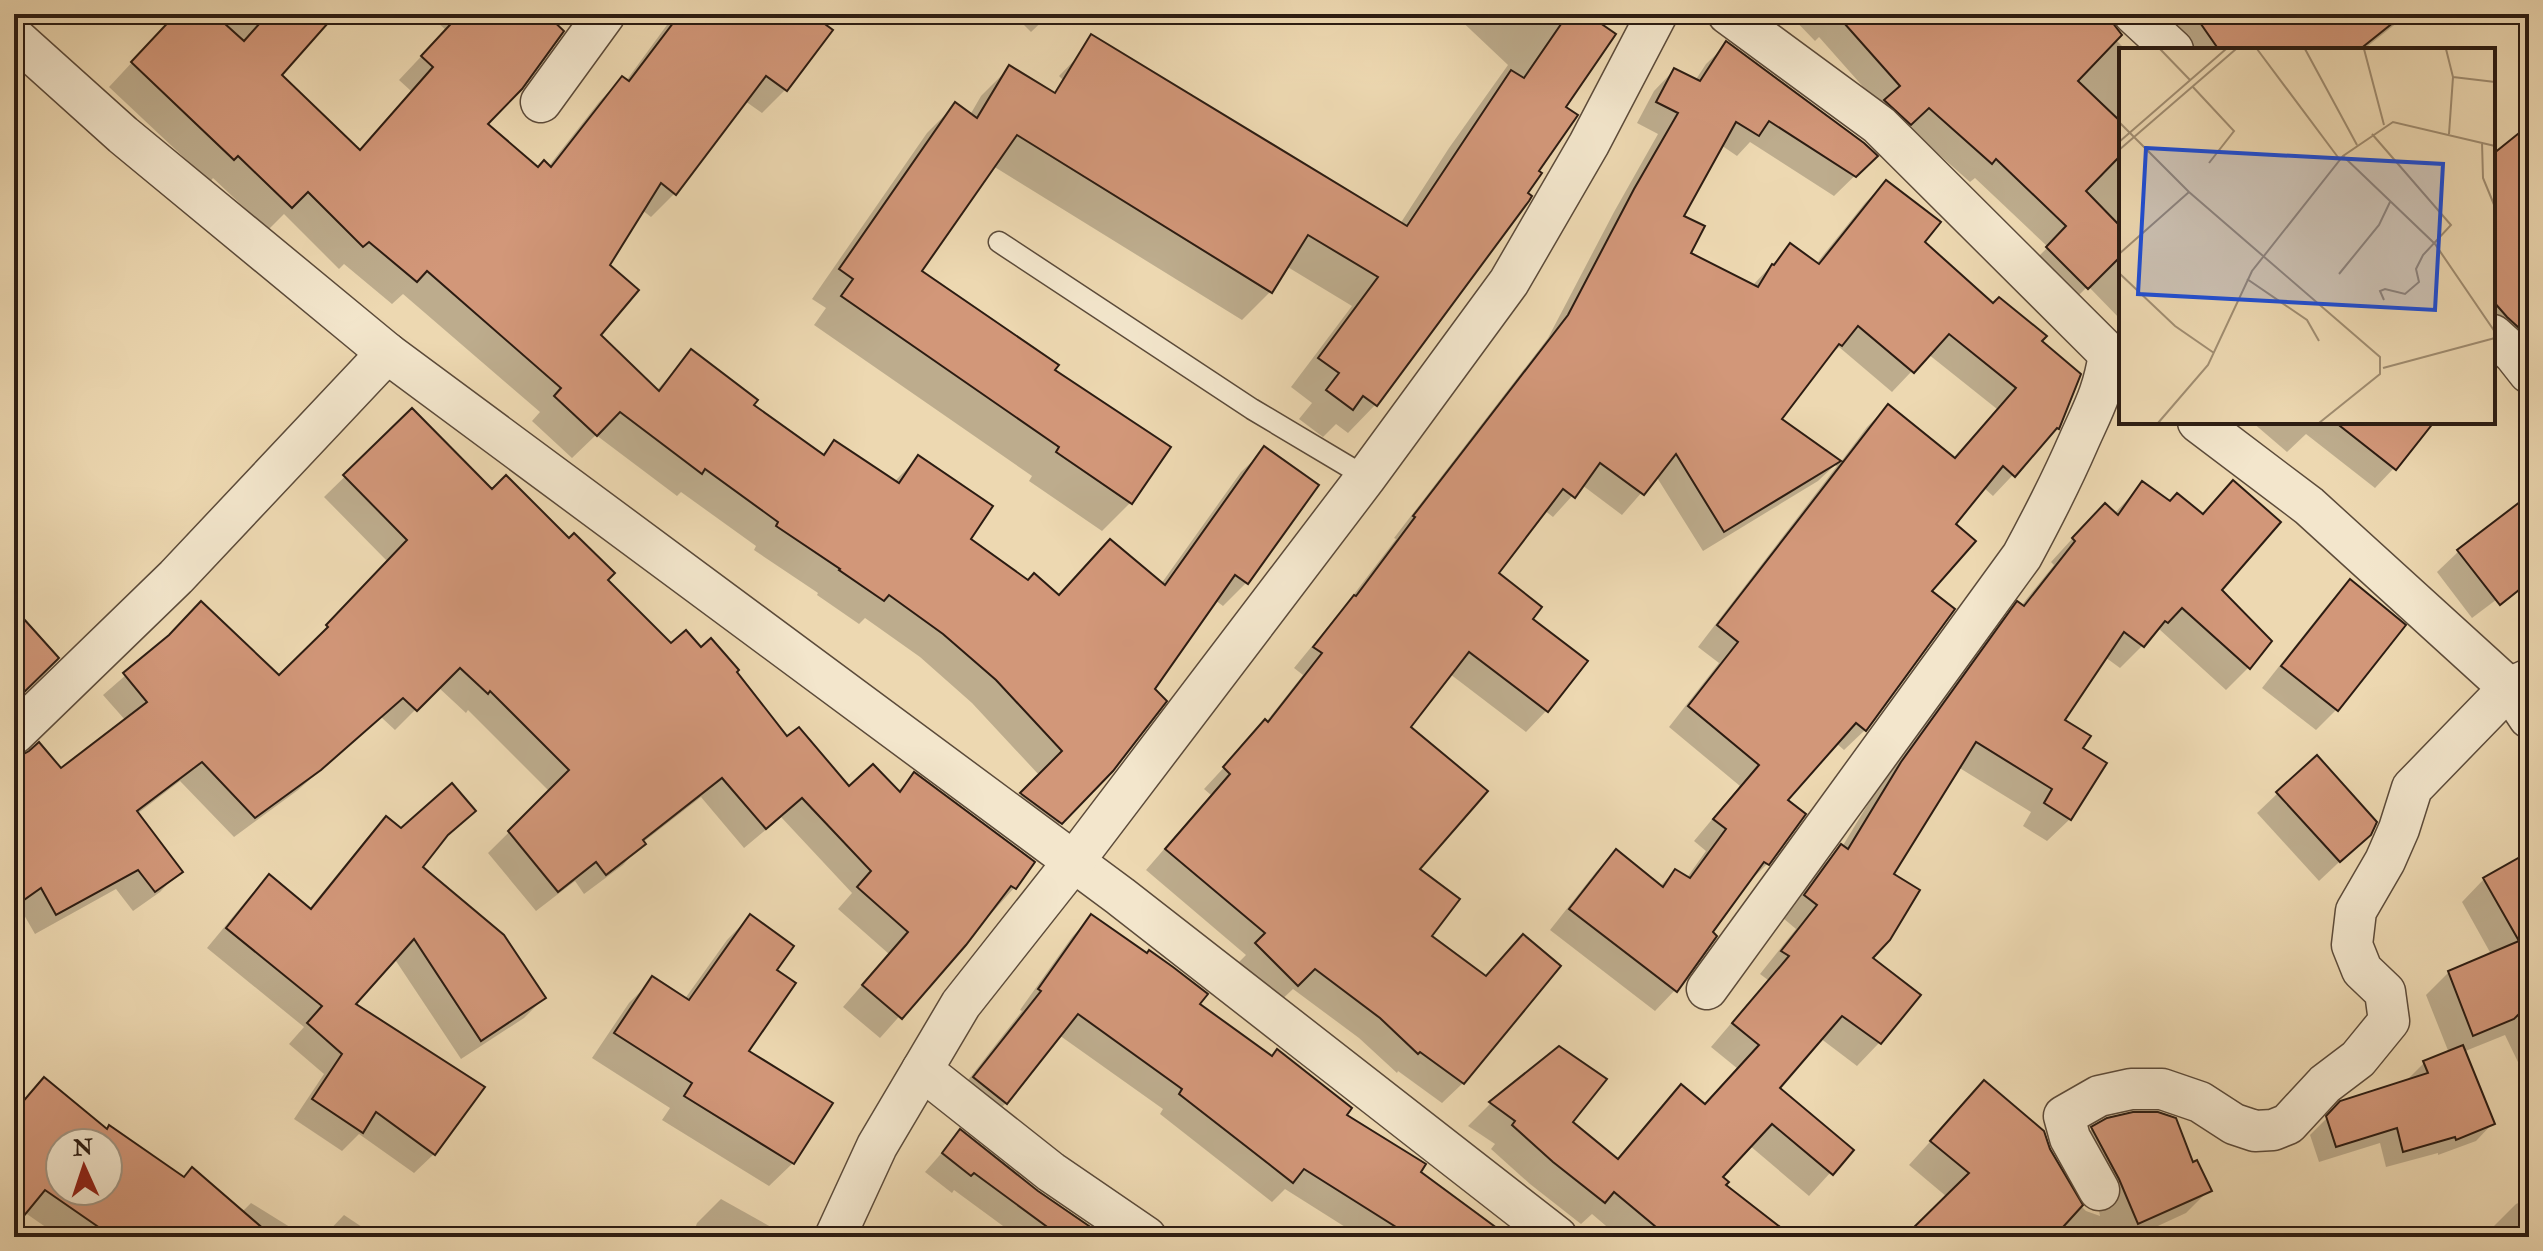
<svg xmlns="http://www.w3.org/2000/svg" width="2543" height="1251" viewBox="0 0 2543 1251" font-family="'IM FELL Double Pica',serif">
<rect width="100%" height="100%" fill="#edd8b1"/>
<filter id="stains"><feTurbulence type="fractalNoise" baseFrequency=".0025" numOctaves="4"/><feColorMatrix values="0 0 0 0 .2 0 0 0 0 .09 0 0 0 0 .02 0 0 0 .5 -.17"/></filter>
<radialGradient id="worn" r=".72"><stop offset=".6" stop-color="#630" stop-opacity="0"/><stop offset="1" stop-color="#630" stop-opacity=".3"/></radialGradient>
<!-- shadow -->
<g fill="#0003" fill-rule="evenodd">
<polygon points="177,14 334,14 279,75 359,152 411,91 399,80 446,30 428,14 543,14 485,124 538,169 548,167 599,102 622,78 626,81 675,14 812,14 810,16 830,30 785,90 762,113 745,101 675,193 651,217 642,210 607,266 598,335 656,391 692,352 751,405 821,456 834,442 894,482 918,458 968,539 1027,582 1058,597 1161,584 1241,472 1265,449 1247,582 1223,606 1215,600 1153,689 1112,770 1037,846 998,818 1040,776 972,703 920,657 865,618 859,624 817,595 818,593 754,550 756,546 681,492 677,496 596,435 572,458 532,421 540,412 403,294 392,304 344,264 339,269 284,214 268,230 213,178 210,182 109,87"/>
<polygon points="1013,14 1050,14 1031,32"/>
<polygon points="1454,14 1583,14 1563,108 1376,404 1348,433 1336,424 1323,437 1299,419 1312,403 1291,387 1352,306 1286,266 1270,292 1242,320 993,166 919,271 1053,370 1131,502 1102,531 1029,481 1032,476 814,325 826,308 812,299 927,133 955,105 970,115 981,96 1009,68 1112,129 1059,76 1095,39 1400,224 1449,148 1508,65"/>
<polygon points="1789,14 2139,14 2127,26 2113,17 2106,17 2115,39 2126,50 2121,50 2121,320 2088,286 2067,307 2027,268 2048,247 1975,178 1970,182 1908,127 1881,107 1819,37 1815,41"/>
<polygon points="2150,14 2408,14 2363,50 2176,50"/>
<path d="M1727,44L1875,156L1834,196L1750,142L1737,156L1721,145L1682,216L1688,253L1752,286L1790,246L1816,264L1865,203L1886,182L1922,242L1993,306L2040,341L2057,428L1993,496L1983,487L1953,524L1929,591L1952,609L1865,730L1844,750L1836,743L1785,800L1803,815L1767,864L1747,884L1710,932L1675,990L1655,1011L1550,930L1596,872L1616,852L1659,887L1675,871L1686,879L1706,851L1694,841L1740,786L1669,727L1719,663L1698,647L1837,466L1835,465L1818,481L1703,551L1656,476L1622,515L1582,485L1553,517L1544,510L1496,573L1530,619L1585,662L1546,711L1526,732L1450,674L1408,727L1417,870L1429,937L1485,978L1523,936L1463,1083L1442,1103L1398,1071L1397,1073L1359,1038L1293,989L1276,1005L1236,965L1246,955L1146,870L1211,795L1204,789L1266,722L1303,675L1294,668L1345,606L1396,539L1394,538L1548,338L1614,212L1658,134L1637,123L1654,91L1674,70L1695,81L1706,64ZM1839,347L1892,392L1928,354L1997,409L1954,460L1888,406L1867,427L1840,463L1780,419L1822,363Z"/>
<polygon points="2529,135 2529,375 2493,338 2493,157"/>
<polygon points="412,411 492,492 605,580 671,645 700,650 735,672 787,739 849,789 897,792 914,775 1014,888 880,1038 843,1007 889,954 838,909 852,893 781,817 744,848 701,797 642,843 623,865 584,894 575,881 536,911 488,853 550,792 468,710 466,713 438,687 395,730 381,717 298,790 234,837 180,781 137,814 180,871 160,892 133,911 116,889 35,934 20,908 14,911 14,758 60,770 126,721 103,695 165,641 279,678 388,562 324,497"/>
<polygon points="2252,422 2431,422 2394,468 2375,488 2306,434 2287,452"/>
<polygon points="2233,483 2220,590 2269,641 2248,668 2226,690 2159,629 2120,668 2105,657 2062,720 2081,749 2070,819 2047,841 2023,826 2031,812 1958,767 1891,875 1870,958 1919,995 1879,1043 1857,1066 1820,1038 1777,1088 1851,1150 1809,1196 1749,1145 1720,1177 1723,1186 1777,1237 1619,1237 1592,1214 1581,1224 1530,1184 1491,1149 1495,1144 1468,1126 1490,1104 1559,1048 1570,1122 1616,1160 1659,1109 1681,1086 1704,1106 1738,1069 1711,1047 1768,980 1760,974 1796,929 1783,918 1819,869 1842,847 1879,786 1995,626 2018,604 2021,606 2054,565 2051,562 2082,528 2114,514 2142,484 2170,503 2202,515"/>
<polygon points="2529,498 2529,575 2472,618 2437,572 2459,551"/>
<polygon points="2350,582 2336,710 2316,730 2262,688 2330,602"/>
<polygon points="2278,793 2370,833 2319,881 2257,813"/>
<polygon points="473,811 439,844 420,867 544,998 524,1018 461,1059 394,958 353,1004 434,1154 414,1173 359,1134 342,1151 294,1119 324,1074 289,1044 304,1027 207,948 250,896 269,877 309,909 367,838 386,819 401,831"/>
<polygon points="2529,854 2529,1085 2505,1035 2463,1052 2493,1123 2476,1141 2438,1155 2438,1153 2386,1167 2380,1143 2319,1162 2310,1135 2343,1102 2407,1080 2424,1063 2449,1053 2426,995 2449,972 2491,954 2462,902 2484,879"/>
<polygon points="750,916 774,970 746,1052 793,1163 769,1186 662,1120 670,1108 592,1058 629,1003 653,979 684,1000 727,940"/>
<polygon points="1091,917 1197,1005 1506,1237 1361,1237 1285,1189 1272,1202 1160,1114 1163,1109 1059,1035 1006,1103 986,1123 954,1098 1022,1011 1020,1010 1072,937"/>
<path d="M44,1080L106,1131L183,1179L242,1212L251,1203L306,1237H60L24,1212L14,1223V1111ZM60,1143H108V1191H60Z"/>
<polygon points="1984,1082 2048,1150 2077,1202 2086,1211 2100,1216 2097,1202 2069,1152 2092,1129 2192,1165 2209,1190 2186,1213 2134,1237 2062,1237 2059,1229 2052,1237 1908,1237 1947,1197 1909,1165"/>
<polygon points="960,1132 1037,1193 1102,1237 1018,1237 954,1190 952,1193 925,1172"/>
<polygon points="2529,1198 2529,1237 2498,1237 2494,1226 2516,1204"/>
<polygon points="721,1199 789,1237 692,1237 697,1223"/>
<polygon points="344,1215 377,1237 323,1237"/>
</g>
<!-- building -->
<g fill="#d29779" stroke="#2c1c12" stroke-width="2" fill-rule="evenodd">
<polygon points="176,14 214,14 244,41 268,14 336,14 282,75 360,150 433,67 421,56 460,14 546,14 564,31 522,89 488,124 538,167 544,160 551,167 622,76 629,81 680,14 811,14 833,30 787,91 766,76 676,195 661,183 610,265 639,290 601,335 659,391 691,349 758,400 754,405 824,455 834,440 899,483 918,455 993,506 971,539 1028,580 1034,573 1059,595 1110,539 1165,585 1264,446 1319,485 1248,584 1235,575 1155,689 1167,701 1113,771 1062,824 1020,793 1062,751 996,680 943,634 889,595 884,601 839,570 840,569 776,526 778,522 705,469 702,474 620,412 597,436 554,396 561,388 427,271 417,282 369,242 363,247 308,192 292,208 238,156 234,160 131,62"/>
<polygon points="1568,14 1587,14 1616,34 1566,107 1578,115 1539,171 1542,173 1528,193 1532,196 1529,201 1377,406 1363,396 1353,410 1326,390 1339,373 1318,358 1378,277 1308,235 1272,293 1017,135 922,271 1059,365 1055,370 1171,447 1132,504 1056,452 1059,447 841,296 853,279 839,269 955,102 977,118 1009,65 1055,93 1091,34 1407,226 1511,70 1524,78"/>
<polygon points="1836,14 2112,14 2112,22 2122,35 2078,81 2121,122 2121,155 2086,191 2121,227 2121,256 2088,289 2046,247 2066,226 1996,159 1992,164 1929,108 1911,125 1884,100 1900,86"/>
<polygon points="2194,14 2404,14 2359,50 2219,50"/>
<polygon points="1726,41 1864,143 1878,156 1856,177 1769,121 1759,136 1736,122 1684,216 1705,226 1691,253 1758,287 1772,264 1774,265 1790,243 1819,264 1886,180 1941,222 1925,242 1993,303 1999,297 2047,336 2042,341 2081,374 2059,429 2057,428 2015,477 2003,466 1956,524 1976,541 1932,591 1955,609 1866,731 1856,723 1788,800 1806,814 1769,865 1764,862 1713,932 1717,936 1677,992 1569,909 1616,849 1663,887 1675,869 1690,878 1726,829 1713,819 1759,765 1688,706 1738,642 1717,625 1888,404 1955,458 2016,388 1949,334 1914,373 1858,326 1842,346 1839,344 1782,419 1841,461 1724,532 1676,454 1644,495 1600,463 1575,498 1563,489 1499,573 1542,607 1533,619 1588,661 1548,712 1469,652 1411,727 1488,791 1420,869 1460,899 1432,936 1486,976 1523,934 1561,966 1464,1084 1420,1052 1418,1054 1380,1018 1315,969 1298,986 1255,943 1265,933 1165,849 1230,774 1223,767 1265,719 1268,722 1322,653 1313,647 1354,595 1356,596 1415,517 1413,516 1568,315 1634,189 1678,113 1656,102 1674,68 1700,81"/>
<polygon points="2529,125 2529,337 2507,317 2493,301 2493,154"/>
<polygon points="412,408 492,489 506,475 569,538 574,533 615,573 608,580 671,643 686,630 701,647 711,638 739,670 737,672 787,736 799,727 849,786 873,764 900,792 914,772 1035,862 1016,889 1011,886 966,945 902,1019 862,985 908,932 857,887 871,871 802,798 766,829 722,778 643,840 646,844 606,875 596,862 558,892 508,831 569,770 490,691 488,694 460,668 417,711 403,698 321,770 255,818 202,762 137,811 183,872 155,892 138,870 56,915 41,888 14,907 14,756 20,756 29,751 39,742 61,768 147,702 123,673 169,635 201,601 279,675 328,627 326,625 407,540 343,475"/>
<polygon points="2335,422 2434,422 2396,470"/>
<polygon points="2233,480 2281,522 2222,590 2272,641 2250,669 2182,608 2168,623 2165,621 2144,647 2124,632 2065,720 2091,736 2083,748 2107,763 2071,820 2044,803 2052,789 1976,742 1894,874 1920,890 1890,940 1873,958 1921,995 1881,1044 1842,1016 1780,1088 1854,1150 1833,1175 1772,1124 1723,1177 1729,1182 1726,1185 1793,1237 1668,1237 1614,1192 1605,1203 1553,1162 1512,1125 1515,1121 1489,1102 1559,1046 1607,1079 1573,1122 1618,1159 1681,1084 1705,1104 1759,1045 1732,1023 1789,956 1781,951 1817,905 1804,895 1841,844 1848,849 1901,762 2017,601 2024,606 2075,541 2072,538 2105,503 2118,515 2142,481 2170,501 2177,493 2203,514"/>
<polygon points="2529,495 2529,582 2500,605 2457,550"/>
<polygon points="2350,579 2406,625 2338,711 2281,666"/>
<polygon points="14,608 59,658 14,702"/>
<polygon points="2317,755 2377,822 2371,835 2340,862 2276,792"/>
<polygon points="452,783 476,811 448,835 423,867 504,935 546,998 481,1041 414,939 356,1004 485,1087 435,1155 376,1112 363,1133 312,1099 342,1054 307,1023 322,1006 226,928 269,874 311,909 386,816 401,828"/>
<polygon points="2529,852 2529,1004 2514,1019 2473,1036 2448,971 2519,941 2483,878"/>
<polygon points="750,914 794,946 777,970 796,983 749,1051 833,1103 794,1164 684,1096 692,1083 614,1033 652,976 689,1000"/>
<polygon points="1091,914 1147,953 1149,950 1173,967 1208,994 1200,1004 1272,1056 1277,1049 1352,1108 1347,1115 1426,1164 1421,1172 1509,1237 1412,1237 1304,1169 1293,1183 1179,1094 1182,1089 1078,1014 1007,1104 973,1077 1041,991 1038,989"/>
<polygon points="2463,1045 2495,1124 2456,1140 2455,1137 2403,1152 2397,1128 2336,1147 2326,1116 2340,1101 2428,1073 2423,1061"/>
<path d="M44,1077L107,1129L109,1125L184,1177L192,1167L273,1237H113L45,1190L14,1228V1112ZM60,1143H108V1191H60Z"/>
<polygon points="1984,1080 2044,1131 2050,1149 2083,1205 2054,1237 1904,1237 1969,1173 1930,1141"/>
<polygon points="2133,1112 2158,1112 2176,1118 2193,1162 2197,1160 2212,1191 2138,1224 2119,1179 2091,1127 2107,1118"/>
<polygon points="960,1129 1038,1191 1105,1237 1061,1237 974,1173 971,1176 942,1153"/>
</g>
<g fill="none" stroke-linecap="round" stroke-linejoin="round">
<!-- lane casing -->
<g stroke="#5c4b3a" stroke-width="23">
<polyline id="lane" points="999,242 1252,409 1366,477"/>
</g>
<!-- street casing -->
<g stroke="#5c4b3a" stroke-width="43">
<g id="street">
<polyline points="1728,14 1879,125 2109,354 2121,364"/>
<polyline points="2134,14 2173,50"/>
<polyline points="14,37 123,135 387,353 1120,896 1557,1237"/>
<polyline points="541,102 605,14"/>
<polyline points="2493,335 2514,354 2529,373"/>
<polyline points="2198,422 2309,506 2509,688 2529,718"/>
<polyline points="14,734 176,577 387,353"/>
<path d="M1707,989L2022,556C2042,519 2061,482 2078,443C2093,409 2103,393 2109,354"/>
<polyline points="922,1070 1051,1172 1146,1237"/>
<polyline points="2099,1190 2070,1138 2064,1116 2099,1096 2131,1089 2162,1089 2200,1102 2234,1124 2255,1131 2273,1130 2288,1124 2325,1084 2358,1059 2389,1021 2385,992 2362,970 2352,945 2356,911 2385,861 2399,829 2412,788 2509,688 2529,679"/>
<polyline points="835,1237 877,1146 961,1004 1074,861 1366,477 1509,282 1589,144 1657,14"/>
</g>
</g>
<!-- lane -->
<use href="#lane" stroke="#f3e6cc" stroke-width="20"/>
<!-- street -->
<use href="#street" stroke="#f3e6cc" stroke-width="40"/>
</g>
<!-- overview -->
<g transform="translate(2119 48)">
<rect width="376" height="376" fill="#edd8b1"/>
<path fill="none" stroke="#a08d71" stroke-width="2" d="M41,1L71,32M138,1L221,112M186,1L238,97M245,1L265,77M327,1L334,29L330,86M334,29L376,34M73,38L115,83L90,115M0,74L70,144L261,309V326L200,375M253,86L332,177L304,207L297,221L300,234L286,246L266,241L261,243L265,252M0,94L107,1M363,94L364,130L376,159M0,102L117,1M224,108L316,196L376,284M0,206L70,144M0,225L56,278L95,305M220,226L260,177L271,154M128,231L188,272L200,293M264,320L376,290M39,375L89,317L133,223L224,108L274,74L376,98"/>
<path fill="#1d4ed8" fill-opacity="0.15" stroke="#1d4ed8" stroke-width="4" d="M27,100L324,116L316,262L19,246Z"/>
<rect width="376" height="376" fill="none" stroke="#2c1c12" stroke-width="4"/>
</g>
<!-- margin -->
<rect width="2543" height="1251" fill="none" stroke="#edd8b1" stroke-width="48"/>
<rect x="16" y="16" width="2511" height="1219" fill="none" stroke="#2c1c12" stroke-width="4"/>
<rect x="24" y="24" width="2495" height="1203" fill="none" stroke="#2c1c12" stroke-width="2"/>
<!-- north arrow -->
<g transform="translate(84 1167) rotate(357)"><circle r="38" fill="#f3e6cc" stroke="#a39582" stroke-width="2"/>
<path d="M0-6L14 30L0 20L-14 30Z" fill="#8f2418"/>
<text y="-12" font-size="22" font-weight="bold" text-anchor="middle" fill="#2c1c12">N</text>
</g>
<rect width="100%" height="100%" filter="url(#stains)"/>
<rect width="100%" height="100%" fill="url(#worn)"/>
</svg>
